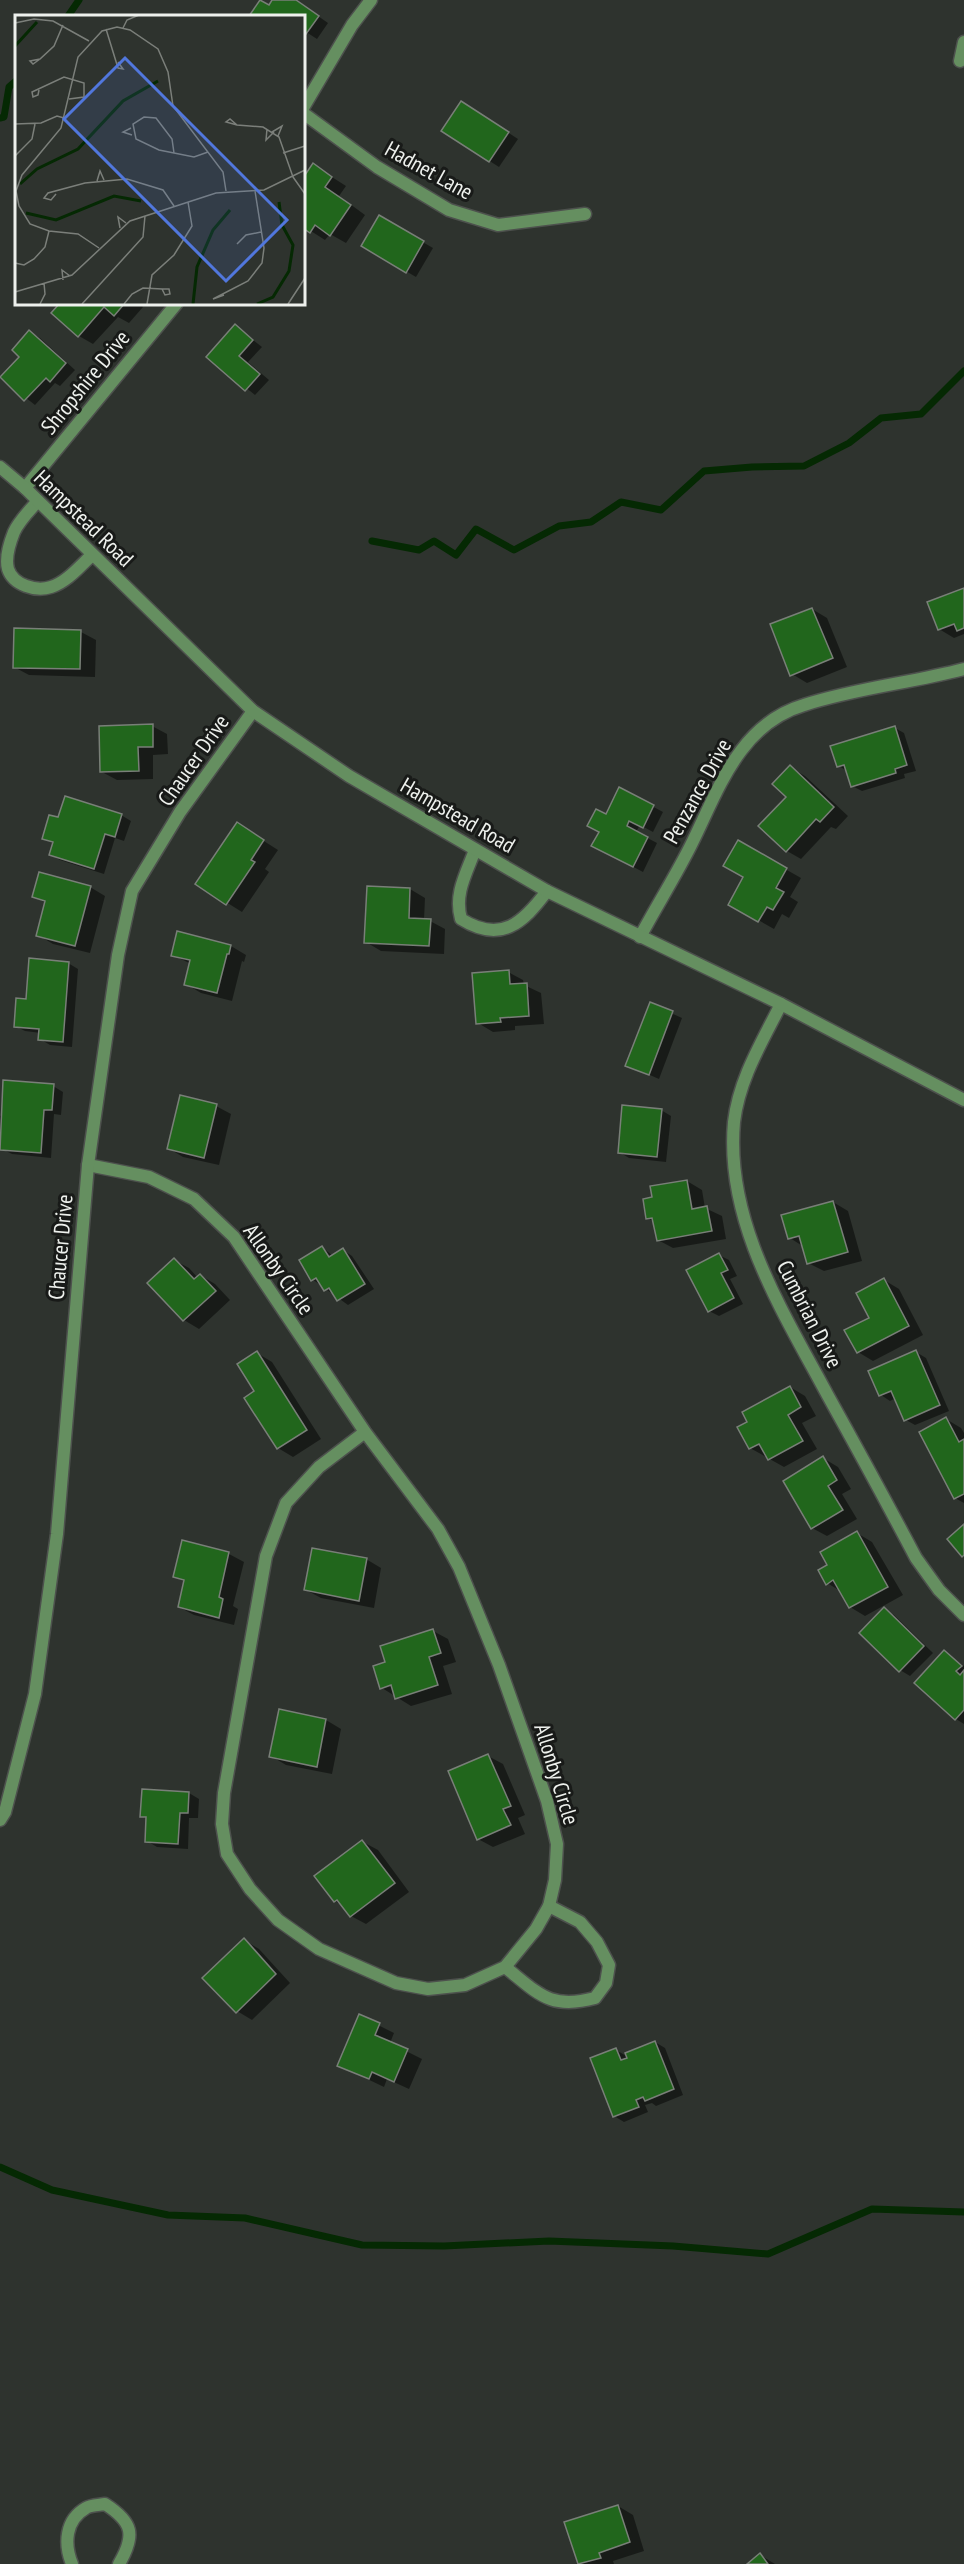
<svg xmlns="http://www.w3.org/2000/svg" width="964" height="2564" viewBox="0 0 964 2564" font-family="'PT Sans Narrow',sans-serif">
<rect width="100%" height="100%" fill="#2e332e"/>
<!-- shadow -->
<g fill="#0007">
<polygon points="274,0 295,0 328,23 317,39 303,30 303,16 250,16 261,1 270,6"/>
<polygon points="471,109 518,139 499,167 443,131"/>
<polygon points="313,165 346,186 339,196 365,215 346,243 330,234 325,240 303,226 303,180"/>
<polygon points="379,217 433,248 416,277 363,246"/>
<polygon points="62,303 139,303 143,307 129,323 118,317 93,344 79,336"/>
<polygon points="235,326 262,347 248,362 269,380 255,395 208,357"/>
<polygon points="30,332 40,338 75,370 60,386 55,383 35,405 1,378 21,357"/>
<polygon points="964,590 964,634 954,638 939,629"/>
<polygon points="812,609 827,618 847,667 807,683 792,674"/>
<polygon points="81,632 96,640 95,677 29,675 14,667"/>
<polygon points="152,726 167,734 168,754 153,755 153,779 117,780 102,772"/>
<polygon points="895,728 904,733 916,771 904,774 905,778 862,791 852,786 847,771 839,766"/>
<polygon points="790,767 805,776 848,816 836,829 831,827 801,859 787,851"/>
<polygon points="620,789 663,812 653,832 640,825 636,832 657,843 643,872 603,851 600,832"/>
<polygon points="121,815 131,821 124,841 115,838 104,874 60,860 51,855 54,844 44,838 59,819"/>
<polygon points="237,824 278,850 265,869 269,872 242,912 197,884"/>
<polygon points="738,842 801,878 790,897 798,902 789,918 782,914 774,929 730,904 745,877"/>
<polygon points="90,887 105,896 90,953 53,944 38,935 46,903 34,897"/>
<polygon points="410,889 425,898 424,920 430,921 445,929 444,954 381,951 366,942"/>
<polygon points="178,933 231,946 246,955 244,962 242,961 232,1001 201,993 186,984 191,964 173,955"/>
<polygon points="68,963 78,969 72,1047 50,1045 40,1039 41,1033 25,1031 15,1026 27,1001"/>
<polygon points="508,972 523,980 524,985 541,993 544,1024 515,1026 515,1030 493,1032 478,1023"/>
<polygon points="651,1004 682,1018 659,1079 627,1065"/>
<polygon points="53,1086 63,1092 61,1115 54,1114 51,1158 12,1154 2,1149 0,1116"/>
<polygon points="216,1106 231,1114 219,1165 183,1157 168,1148"/>
<polygon points="661,1110 671,1116 666,1162 629,1158 619,1152"/>
<polygon points="687,1181 702,1190 705,1208 722,1216 726,1239 673,1248 658,1240 654,1222 648,1218"/>
<polygon points="833,1202 848,1211 862,1261 824,1271 808,1263 804,1247 790,1238"/>
<polygon points="322,1247 333,1256 343,1250 352,1256 374,1289 348,1305 312,1279"/>
<polygon points="719,1255 729,1260 737,1276 730,1279 743,1304 719,1316 709,1311"/>
<polygon points="174,1260 189,1268 198,1278 200,1275 215,1284 230,1300 199,1329 184,1320 149,1283"/>
<polygon points="884,1280 899,1289 923,1335 873,1361 858,1352"/>
<polygon points="916,1352 926,1358 949,1411 915,1425 906,1420 896,1398 890,1401 881,1395"/>
<polygon points="257,1353 272,1362 321,1439 293,1457 278,1448 256,1392"/>
<polygon points="790,1387 805,1396 816,1416 802,1423 817,1449 784,1467 750,1448 749,1422"/>
<polygon points="946,1419 961,1428 964,1433 964,1503 955,1498"/>
<polygon points="823,1458 838,1467 851,1489 842,1494 857,1519 827,1536 812,1528"/>
<polygon points="857,1533 872,1542 903,1595 865,1616 850,1607 842,1592 827,1583 829,1566"/>
<polygon points="183,1542 229,1554 244,1562 233,1606 238,1609 234,1625 194,1615 179,1607 185,1582 174,1576"/>
<polygon points="366,1559 381,1568 374,1608 321,1598 306,1590"/>
<polygon points="884,1609 894,1615 933,1653 910,1676 900,1670"/>
<polygon points="433,1631 448,1639 456,1662 443,1666 452,1694 411,1706 382,1688 387,1663"/>
<polygon points="944,1652 964,1666 964,1724 956,1719"/>
<polygon points="326,1720 341,1729 332,1774 286,1765 271,1756"/>
<polygon points="488,1756 503,1764 525,1815 518,1818 525,1834 493,1847 478,1839"/>
<polygon points="189,1793 199,1799 198,1818 189,1818 188,1849 157,1847 147,1841 148,1820 142,1816"/>
<polygon points="363,1842 378,1850 409,1892 366,1924 351,1916 343,1906 335,1901"/>
<polygon points="244,1940 259,1949 290,1983 252,2020 237,2011"/>
<polygon points="360,2016 394,2033 390,2043 422,2059 409,2089 387,2079 384,2087 338,2065"/>
<polygon points="655,2042 665,2048 683,2095 656,2106 652,2103 645,2105 648,2112 624,2122 614,2116 616,2050 628,2057"/>
<polygon points="618,2506 633,2515 644,2551 613,2561 614,2564 579,2564 566,2523"/>
<polygon points="760,2555 775,2564 749,2564"/>
</g>
<g fill="none" stroke-linecap="round" stroke-linejoin="round">
<!-- stream -->
<g stroke="#052903" stroke-width="7">
<polyline points="68,16 79,0"/>
<polyline points="0,118 4,117 9,87 16,81"/>
<polyline points="372,541 419,550 434,541 456,555 476,529 514,550 559,526 591,522 621,502 661,510 704,471 752,467 804,466 849,443 881,418 921,414 964,371"/>
<polyline points="0,2167 52,2190 168,2215 245,2218 362,2245 444,2246 549,2241 673,2246 768,2254 872,2209 964,2212"/>
</g>
</g>
<!-- building -->
<g fill="#21661c" stroke="#797f78" stroke-width="1.5">
<polygon points="260,0 269,5 272,0 296,0 319,16 306,34 303,32 303,16 249,16"/>
<polygon points="461,101 509,132 489,162 441,131"/>
<polygon points="313,163 332,177 325,187 351,205 330,236 315,225 310,233 303,228 303,178"/>
<polygon points="379,215 424,241 406,273 361,246"/>
<polygon points="60,303 125,303 114,316 104,307 78,337 51,313"/>
<polygon points="235,324 253,340 239,356 260,374 245,391 206,357"/>
<polygon points="29,330 66,363 50,382 46,378 24,401 0,377 19,357 12,350"/>
<polygon points="964,588 964,628 957,631 954,624 938,630 927,602"/>
<polygon points="812,608 833,658 790,676 770,624"/>
<polygon points="14,628 81,630 80,669 13,668"/>
<polygon points="153,724 153,747 138,747 139,771 100,772 99,726"/>
<polygon points="895,726 907,765 895,769 896,773 851,787 844,765 837,767 830,746"/>
<polygon points="790,765 834,807 820,822 816,819 786,852 758,826 786,797 772,784"/>
<polygon points="619,787 654,805 643,828 629,821 627,826 648,837 633,867 591,846 599,832 587,826 596,809 606,814"/>
<polygon points="65,796 122,814 115,837 105,834 94,869 49,855 53,842 42,839 49,815 58,817"/>
<polygon points="237,822 264,840 251,860 255,862 226,905 195,884"/>
<polygon points="738,840 787,868 776,888 784,892 773,910 767,907 758,922 728,905 743,877 723,866"/>
<polygon points="39,872 91,886 75,946 36,936 45,901 32,897"/>
<polygon points="367,886 410,888 409,918 431,919 429,946 364,943"/>
<polygon points="177,931 231,945 229,954 227,954 217,993 184,985 190,960 171,956"/>
<polygon points="29,958 69,962 63,1042 38,1040 39,1029 14,1027 16,998 26,999"/>
<polygon points="509,970 510,984 527,983 529,1016 500,1018 501,1022 476,1024 472,973"/>
<polygon points="650,1002 673,1011 649,1075 625,1066"/>
<polygon points="3,1080 54,1084 52,1110 44,1110 41,1153 0,1150"/>
<polygon points="180,1095 217,1104 204,1158 167,1149"/>
<polygon points="622,1105 662,1109 657,1157 618,1153"/>
<polygon points="687,1180 692,1209 707,1206 712,1231 657,1241 652,1218 646,1219 643,1199 652,1197 650,1186"/>
<polygon points="833,1201 848,1252 807,1264 799,1236 788,1239 781,1215"/>
<polygon points="322,1246 329,1257 343,1248 365,1284 337,1301 329,1288 324,1291 316,1278 311,1281 299,1260"/>
<polygon points="719,1253 728,1270 721,1273 734,1298 708,1312 686,1270"/>
<polygon points="174,1258 194,1279 200,1274 216,1291 183,1321 147,1283"/>
<polygon points="884,1278 909,1326 857,1353 844,1330 869,1318 856,1293"/>
<polygon points="916,1350 940,1405 904,1421 891,1391 879,1396 868,1371"/>
<polygon points="257,1351 307,1430 277,1449 244,1398 254,1391 237,1364"/>
<polygon points="790,1386 801,1407 788,1415 803,1441 768,1460 759,1444 749,1449 737,1427 747,1422 742,1412"/>
<polygon points="946,1417 959,1442 964,1439 964,1494 954,1499 919,1432"/>
<polygon points="823,1456 837,1480 828,1486 843,1510 811,1529 783,1481"/>
<polygon points="964,1524 964,1555 962,1557 947,1539"/>
<polygon points="857,1531 888,1587 849,1608 833,1580 826,1585 818,1570 827,1565 820,1552"/>
<polygon points="182,1540 229,1552 219,1597 223,1599 219,1618 178,1607 184,1580 173,1577"/>
<polygon points="312,1548 367,1558 359,1601 304,1590"/>
<polygon points="884,1607 924,1646 899,1672 859,1633"/>
<polygon points="433,1629 441,1653 429,1657 438,1685 395,1699 391,1685 380,1689 373,1666 385,1662 380,1646"/>
<polygon points="944,1650 962,1666 956,1671 960,1675 964,1670 964,1710 955,1720 914,1683"/>
<polygon points="279,1709 326,1719 317,1767 269,1757"/>
<polygon points="488,1754 511,1806 503,1809 511,1825 477,1840 448,1771"/>
<polygon points="142,1789 189,1792 188,1813 180,1813 178,1844 145,1842 146,1817 140,1817"/>
<polygon points="362,1840 395,1883 350,1917 337,1900 334,1902 314,1876"/>
<polygon points="244,1938 276,1974 236,2013 202,1978"/>
<polygon points="359,2014 380,2023 375,2035 408,2049 394,2082 372,2072 369,2079 337,2066"/>
<polygon points="655,2041 674,2089 645,2101 643,2097 636,2100 639,2107 613,2117 590,2058 616,2048 621,2060 627,2058 625,2053"/>
<polygon points="618,2505 630,2542 599,2553 601,2558 578,2564 564,2522"/>
<polygon points="760,2553 768,2564 747,2564"/>
</g>
<g fill="none" stroke-linecap="round" stroke-linejoin="round">
<!-- minor casing -->
<g stroke="#4d514d" stroke-width="15">
<g id="minor">
<polyline points="960,61 964,42"/>
<polyline points="303,108 352,25 371,0"/>
<polyline points="303,113 377,167 449,210 498,225 585,214"/>
<polyline points="25,488 177,303"/>
<path d="M37,502C29,511 19,521 14,532C10,542 5,558 8,569C13,585 36,592 51,587C67,582 80,566 92,555"/>
<path d="M475,850C466,874 454,894 461,919C501,944 523,923 547,891"/>
<path d="M640,937C657,905 677,874 693,841C719,788 740,724 804,705C856,688 911,683 964,669"/>
<path d="M781,1004C762,1042 739,1079 734,1122C725,1221 782,1310 827,1394C857,1448 887,1503 916,1558L939,1590L964,1615"/>
<polyline points="88,1165 149,1177 194,1199 234,1237 365,1432 438,1529 459,1567 499,1665 547,1801 557,1844 555,1880 549,1906 536,1929 505,1967 465,1985 428,1989 396,1983 319,1949 278,1920 250,1889 227,1854 222,1824 224,1793 266,1556 286,1503 319,1467 365,1432"/>
<polyline points="0,1820 5,1812 35,1694 57,1534 88,1165 118,955 132,891 180,812 253,711"/>
<path d="M505,1967C539,1994 550,2010 595,1998L606,1983L609,1965L597,1942L580,1922L549,1906"/>
<path d="M72,2564C64,2544 65,2520 86,2508C90,2505 99,2505 105,2504C133,2522 136,2535 119,2564"/>
</g>
</g>
<!-- tertiary casing -->
<g stroke="#4d514d" stroke-width="15">
<polyline id="tertiary" points="0,467 25,488 253,711 349,776 547,891 781,1004 964,1100"/>
</g>
<!-- minor -->
<use href="#minor" stroke="#658f60" stroke-width="12"/>
<!-- tertiary -->
<use href="#tertiary" stroke="#658f60" stroke-width="12"/>
</g>
<g text-anchor="middle" stroke-width="6" stroke-linejoin="round" paint-order="stroke">
<!-- street labels -->
<g font-size="22" fill="#eef1ed" stroke="#181a18">
<text transform="translate(429 170) rotate(29)" y="8">Hadnet Lane</text>
<text transform="translate(85 382) rotate(-51)" y="8">Shropshire Drive</text>
<text transform="translate(84 518) rotate(44)" y="8">Hampstead Road</text>
<text transform="translate(193 760) rotate(-55)" y="8">Chaucer Drive</text>
<text transform="translate(697 791) rotate(-61)" y="8">Penzance Drive</text>
<text transform="translate(458 815) rotate(30)" y="8">Hampstead Road</text>
<text transform="translate(60 1247) rotate(-85)" y="8">Chaucer Drive</text>
<text transform="translate(279 1269) rotate(55)" y="8">Allonby Circle</text>
<text transform="translate(810 1314) rotate(63)" y="8">Cumbrian Drive</text>
<text transform="translate(557 1774) rotate(73)" y="8">Allonby Circle</text>
</g>
</g>
<!-- overview -->
<g transform="translate(15 15)">
<rect width="290" height="290" fill="#2e332e"/>
<path fill="none" stroke="#052903" stroke-width="3" d="M0,31L22,7M5,169L22,154L63,134L108,86L143,66M11,198L41,205L99,181L126,186M178,289L182,252L198,215L215,195M242,289L258,282L274,256L278,230L267,210L264,187"/>
<path fill="none" stroke="#7b7f7a" stroke-width="1.5" d="M0,8L19,4L38,6L74,26M108,13L112,5L124,0M91,14L103,53L108,54L103,47M25,44L18,49L15,46L25,44L39,31L48,10M24,75L23,80L18,82L17,77L49,62L69,68V82L54,84M0,109L26,108L42,101L49,103M222,110L211,107L215,104L222,110L248,112L264,122L278,162M116,113L108,117L117,120M252,114L251,125L259,117M257,117L267,111L263,121M159,138L157,124L141,103L129,102L118,109L121,124L144,135L179,142L193,137M268,138L290,131M0,141L17,124L20,109M278,162L290,179M82,166L85,156L89,165M41,179L36,185L29,183L33,178L70,168L112,164L148,175L159,191M105,213L103,202L111,208M222,229L231,220L246,217M84,233L63,219L34,216L15,209L4,191L1,176L7,160L46,113L63,42L87,16L102,12L115,15L143,34L153,57L158,91L208,157L211,176M0,248L9,250L19,244L30,232L34,216M48,265L47,255L55,261M0,277L57,260L115,206L201,178L249,175L290,155M209,280L198,284L233,266L247,248L249,233L240,176M25,289L30,279L29,268M67,289L128,222L130,201M109,289L117,279L128,273L147,274L150,280L155,279L154,274H147M132,289L137,260L159,240L177,211L173,187M273,289L290,263"/>
<path fill="#5177dd" fill-opacity="0.15" stroke="#5177dd" stroke-width="3" d="M110,43L272,205L211,266L49,104Z"/>
<rect width="290" height="290" fill="none" stroke="#eef1ed" stroke-width="3"/>
</g>
</svg>
